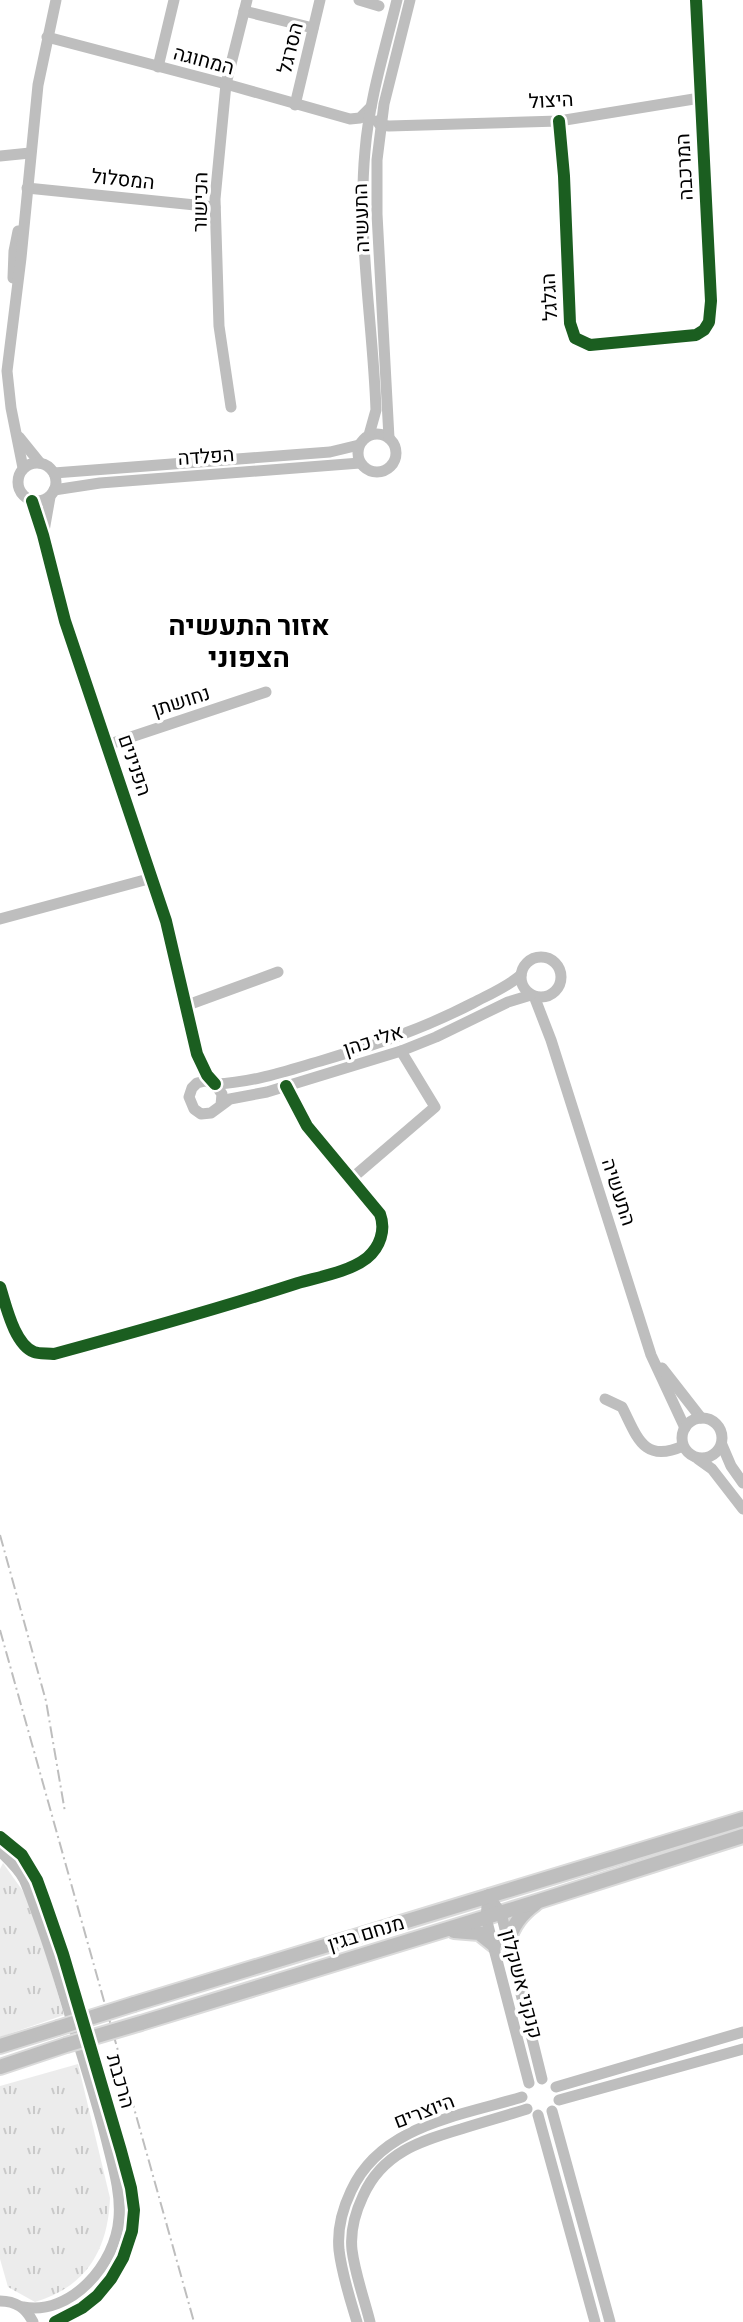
<svg xmlns="http://www.w3.org/2000/svg" width="743" height="2322" viewBox="0 0 743 2322" font-family="Manrope,Heebo,sans-serif">
<defs>
<pattern id="grass-tufts" width="24" height="20" patternUnits="userSpaceOnUse" patternTransform="scale(2)"><rect width="24" height="20" fill="#ececec"/><path d="M3 7l-1-3M5 7V3M7 7l1-3M15 17l-1-3M17 17v-4M19 17l1-3" fill="none" stroke="#c9c9c9"/></pattern>
</defs>
<rect width="100%" height="100%" fill="#fff"/>
<!-- grass -->
<g fill="url(#grass-tufts)">
<polygon points="3,1863 25,1894 43,1943 64,2015 0,2037 0,1869"/>
<path d="M78,2064L110,2198C108,2250 86,2287 35,2302L8,2287L0,2259V2086Z"/>
</g>
<g fill="none" stroke-linecap="round" stroke-linejoin="round">
<!-- major casing -->
<g stroke="#dbdbdb" stroke-width="18">
<g id="major">
<polyline points="454,1931 479,1933 494,1945"/>
<path d="M508,1942C512,1926 521,1914 535,1904"/>
<polyline points="134,2004 743,1819"/>
<polyline points="141,2023 539,1901 743,1836"/>
<polyline points="0,2046 58,2028"/>
<polyline points="0,2067 66,2045"/>
</g>
</g>
<!-- minor -->
<g stroke="#bebebe" stroke-width="11">
<polyline points="359,0 379,6"/>
<polyline points="244,11 313,28"/>
<polyline points="47,37 226,84 350,119 360,118 371,107"/>
<polyline points="158,67 174,0"/>
<polyline points="295,105 320,0"/>
<polyline points="377,121 380,125 389,126 559,121 700,98"/>
<polyline points="559,121 564,176 570,323 575,338 590,345 696,335 704,330 709,322 711,301 696,0"/>
<polyline points="0,156 30,153"/>
<polyline points="27,188 215,207"/>
<polyline points="13,278 14,251 18,231"/>
<polyline points="231,407 219,326 215,199 226,84 247,0"/>
<circle cx="377" cy="453" r="19"/>
<path d="M369,435L376,410C373,324 357,237 365,151C369,100 385,49 397,0"/>
<polyline points="19,437 40,463"/>
<polyline points="389,438 377,214 377,160 384,104 410,0"/>
<circle cx="37" cy="482" r="19"/>
<polyline points="23,468 11,408 7,371 21,258 38,85 56,0"/>
<polyline points="54,473 330,452 359,445"/>
<polyline points="54,490 100,483 360,463"/>
<polyline points="32,501 43,535 65,621 166,921 197,1054 212,1082"/>
<polyline points="44,531 50,497"/>
<polyline points="107,745 266,692"/>
<polyline points="0,919 152,878"/>
<circle cx="541" cy="977" r="20"/>
<polyline points="534,996 551,1040 651,1355 685,1428"/>
<polyline points="185,1006 278,972"/>
<path d="M215,1084C252,1083 289,1070 324,1060C377,1044 423,1029 473,1003C490,994 507,987 521,975"/>
<polyline points="221,1105 222,1094 215,1084 205,1081 197,1083 192,1088 189,1097 194,1109 201,1114 211,1113 230,1099 267,1092 401,1051 436,1037 508,1002 531,995"/>
<polyline points="351,1179 435,1107 401,1051"/>
<path d="M0,1287C6,1305 14,1344 34,1352C39,1354 48,1353 54,1354C135,1332 218,1309 298,1283C319,1277 349,1272 367,1258C380,1247 386,1230 380,1214L307,1126L286,1086"/>
<polyline points="662,1368 701,1418"/>
<path d="M605,1399L622,1407C637,1436 643,1464 683,1446"/>
<circle cx="702" cy="1438" r="20"/>
<polyline points="722,1445 731,1466 743,1483"/>
<polyline points="698,1459 712,1469 743,1509"/>
<polyline points="0,1837 22,1855 37,1880 45,1902 63,1954 121,2151 131,2188 134,2210 132,2231 123,2258 111,2279 97,2296 82,2308 55,2322"/>
<path d="M0,1851C9,1860 18,1868 24,1879C29,1890 33,1902 37,1913C52,1953 64,1994 76,2035C87,2072 99,2109 108,2146C114,2170 121,2194 119,2218C116,2264 71,2316 23,2307"/>
<polyline points="488,1895 486,1918 529,2083"/>
<polyline points="488,1895 501,1913 542,2079"/>
<polyline points="556,2087 743,2032"/>
<polyline points="559,2100 743,2049"/>
<polyline points="552,2111 610,2322"/>
<polyline points="538,2115 595,2322"/>
<path d="M0,2301C16,2301 26,2308 33,2322"/>
<path d="M357,2322C350,2299 342,2275 339,2250C337,2229 342,2210 351,2191C381,2125 460,2116 522,2097"/>
<path d="M370,2322C364,2298 355,2274 352,2250C350,2231 355,2213 363,2196C382,2153 420,2141 461,2129C483,2122 505,2116 527,2109"/>
</g>
<!-- major -->
<use href="#major" stroke="#bebebe" stroke-width="14"/>
<!-- rail -->
<g stroke="#bebebe" stroke-width="2" stroke-dasharray="12 4 2 4" stroke-linecap="butt">
<polyline points="0,1535 46,1701 65,1812"/>
<polyline points="0,1630 194,2322"/>
</g>
<!-- major-bridge casing -->
<g stroke="#dbdbdb" stroke-width="18" stroke-linecap="butt">
<g id="major-bridge">
<polyline points="58,2028 134,2004"/>
<polyline points="66,2045 141,2023"/>
</g>
</g>
<!-- major-bridge -->
<use href="#major-bridge" stroke="#bebebe" stroke-width="14"/>
<!-- cycleway casing -->
<g stroke="#fff" stroke-width="17">
<g id="cycleway">
<polyline points="559,121 564,176 570,323 575,338 590,345 696,335 704,330 709,322 711,301 696,0"/>
<polyline points="32,501 43,535 65,621 166,921 197,1054 207,1075 215,1084"/>
<path d="M0,1287C6,1305 14,1344 34,1352C39,1354 48,1353 54,1354C135,1332 218,1309 298,1283C319,1277 349,1272 367,1258C380,1247 386,1230 380,1214L307,1126L286,1086"/>
<polyline points="0,1837 22,1855 37,1880 45,1902 63,1954 121,2151 131,2188 134,2210 132,2231 123,2258 111,2279 97,2296 82,2308 55,2322"/>
</g>
</g>
<!-- cycleway -->
<use href="#cycleway" stroke="#1b5e20" stroke-width="12"/>
</g>
<g text-anchor="middle" stroke-width="7" stroke-linejoin="round" paint-order="stroke">
<!-- street labels -->
<g font-size="20" fill="#000" stroke="#fff">
<text transform="translate(290 48) rotate(-76)" y="7">הסרגל</text>
<text transform="translate(204 60) rotate(15)" y="7">המחוגה</text>
<text transform="translate(551 100) rotate(-3)" y="7">היצול</text>
<text transform="translate(684 167) rotate(-93)" y="7">המרכבה</text>
<text transform="translate(123 179) rotate(6)" y="7">המסלול</text>
<text transform="translate(200 202) rotate(-89)" y="7">הכישור</text>
<text transform="translate(361 218) rotate(-92)" y="7">התעשיה</text>
<text transform="translate(549 297) rotate(-93)" y="7">הגלגל</text>
<text transform="translate(206 456) rotate(-4)" y="7">הפלדה</text>
<text transform="translate(181 701) rotate(-18)" y="7">נחושתן</text>
<text transform="translate(135 765) rotate(71)" y="7">הפנינים</text>
<text transform="translate(373 1040) rotate(-18)" y="7">אלי כהן</text>
<text transform="translate(619 1192) rotate(72)" y="7">התעשיה</text>
<text transform="translate(366 1933) rotate(-17)" y="7">מנחם בגין</text>
<text transform="translate(522 1984) rotate(75)" y="7">קנקני אשקלון</text>
<text transform="translate(121 2081) rotate(74)" y="7">הרכבת</text>
<text transform="translate(424 2111) rotate(-21)" y="7">היוצרים</text>
</g>
<!-- district labels -->
<g font-size="28" font-weight="bold" fill="#000" stroke="#fff">
<text x="249" y="635">אזור התעשיה<tspan x="249" dy="32">הצפוני</tspan></text>
</g>
</g>
</svg>
